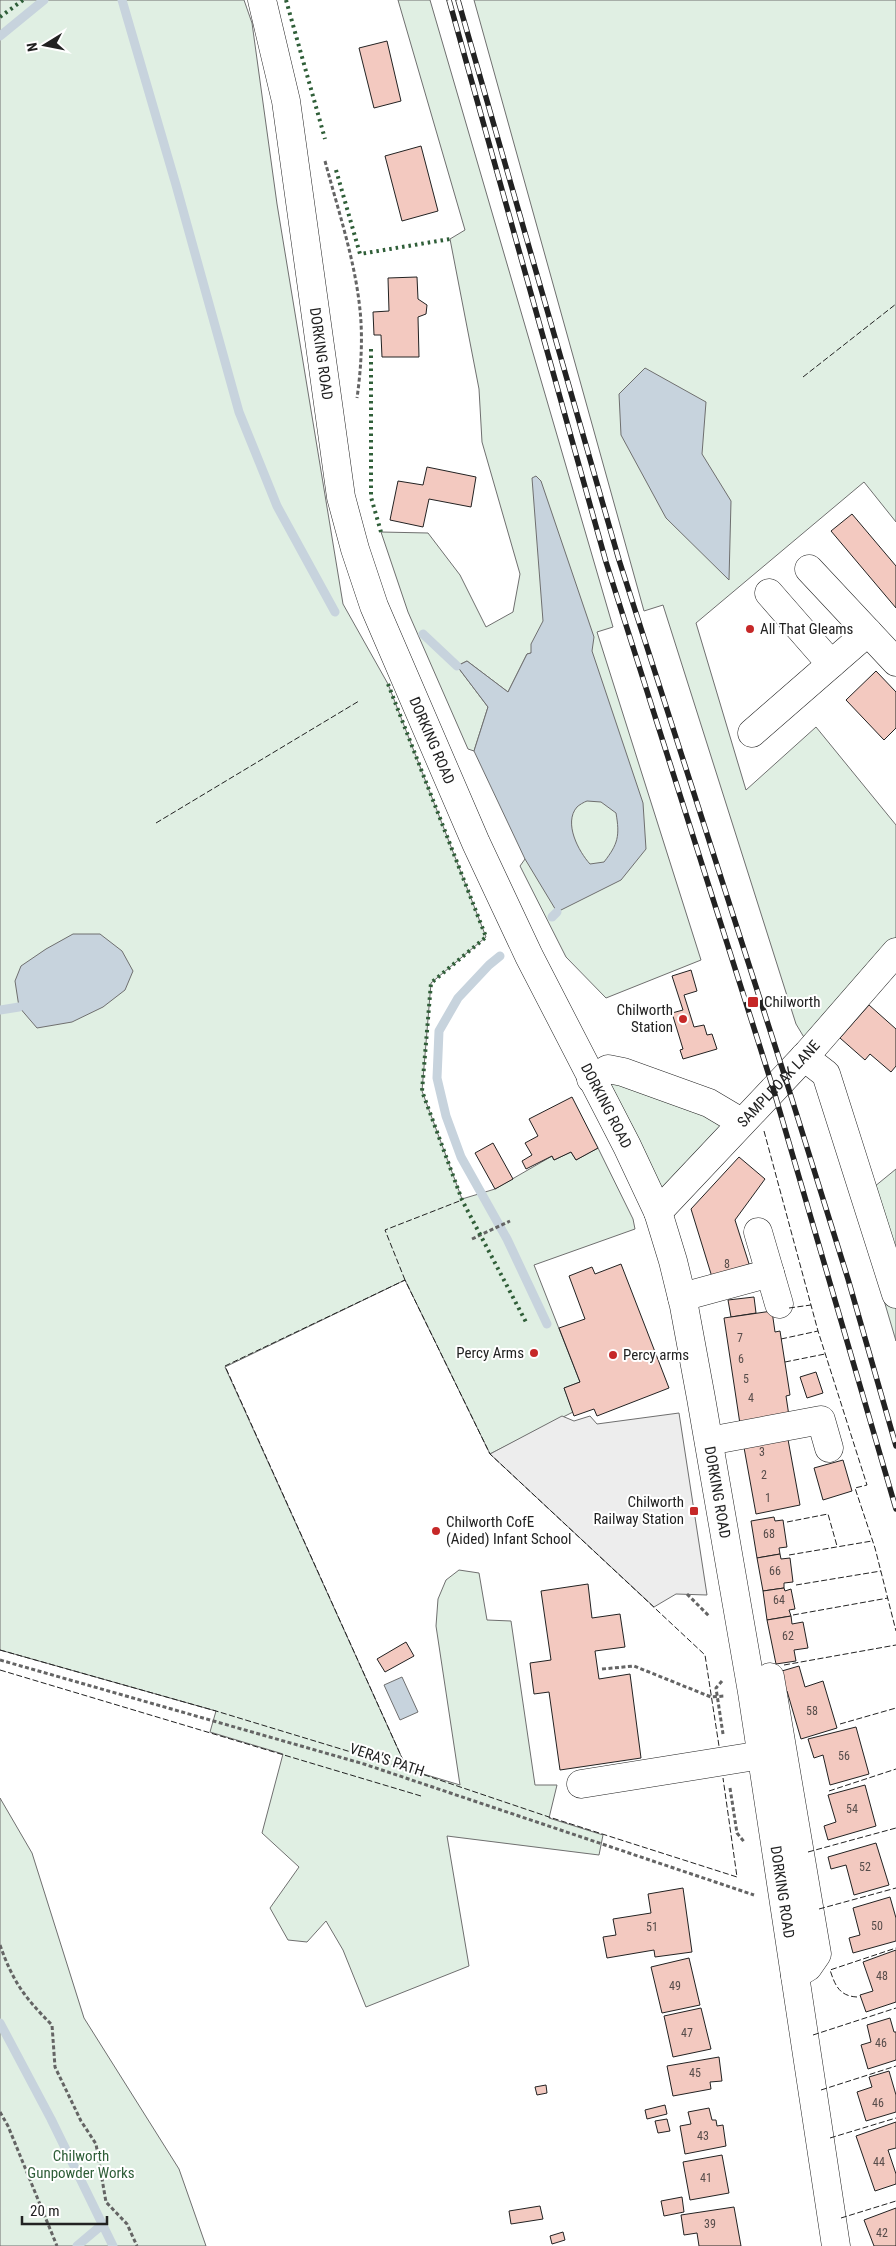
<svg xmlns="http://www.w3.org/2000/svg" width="896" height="2246" viewBox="0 0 896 2246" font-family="'Roboto Condensed',sans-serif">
<rect width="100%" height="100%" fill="#fff"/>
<!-- green -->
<g fill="#e0efe3" stroke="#6f6f6f">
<polygon points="0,0 244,0 252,23 277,204 343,604 388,684 486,937 431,983 422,1091 462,1199 495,1189 552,1156 554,1160 571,1152 576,1160 598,1148 633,1219 635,1229 534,1265 580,1382 564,1388 573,1412 490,1454 405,1280 225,1367 407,1769 460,1785 436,1626 438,1599 446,1580 459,1570 479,1573 487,1620 511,1621 535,1785 557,1785 549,1818 603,1835 599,1855 447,1836 469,1966 366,2007 343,1950 326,1921 307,1942 288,1940 270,1908 299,1867 262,1833 283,1754 210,1732 216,1711 0,1650"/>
<polygon points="398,0 430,0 613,627 597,632 701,960 606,998 566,957 520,866 525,859 547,649 527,654 508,692 467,661 457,666 488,707 474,751 468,749 408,612 381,532 428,533 460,575 486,627 513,612 520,574 482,442 479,389 450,239 465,230"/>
<polygon points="474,0 896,0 896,522 864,482 696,623 746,790 816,727 896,825 896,953 811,1049 796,1024 663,605 644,611"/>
<polygon points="823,1052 874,1187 896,1169 896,1341 818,1077"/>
<polygon points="608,1069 731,1115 658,1212 591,1079"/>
<polygon points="0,1798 32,1853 84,2018 179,2169 206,2246 0,2246"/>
</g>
<!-- parking -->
<polygon fill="#ededed" stroke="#6f6f6f" points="679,1413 707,1595 676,1594 654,1607 490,1454 562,1416 574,1421 590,1416 597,1424"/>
<!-- water -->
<g fill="#c7d3dd" stroke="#6f6f6f" fill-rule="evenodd">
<polygon points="645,368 706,402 702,454 731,501 729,580 666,518 621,435 619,394"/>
<path d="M536,476L541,481L594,637L592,651L643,803L646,849L621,880L557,912L525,859L474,751L488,707L457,666L467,661L508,692L527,654L531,653V644L543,621L532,478ZM587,801L601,802L616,813C620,836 618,844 604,862L590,864C579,852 563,823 577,807C579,805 584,802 587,801Z"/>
<polygon points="73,934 100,934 122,951 133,971 125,990 103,1007 72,1022 37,1028 19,1007 15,981 21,966 46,949"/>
<polygon points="402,1677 418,1712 400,1720 384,1685"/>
</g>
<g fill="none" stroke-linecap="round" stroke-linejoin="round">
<!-- stream -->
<g stroke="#c7d3dd" stroke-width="9">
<polyline points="122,0 176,185 239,412 277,506 335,612"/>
<polyline points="0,36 44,0"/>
<polyline points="423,634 457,666"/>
<polyline points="552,917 557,912"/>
<polyline points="500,956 489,965 458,998 439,1031 437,1078 446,1116 461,1157 507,1239 547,1324"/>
<polyline points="0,1010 19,1007"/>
<polyline points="0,2023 51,2119 113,2246"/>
<polyline points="77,2246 103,2224"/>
</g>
</g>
<!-- building -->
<g fill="#f3c9c0" stroke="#222">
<polygon points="387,41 401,101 374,108 359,48"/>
<polygon points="421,146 438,211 402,221 385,156"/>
<polygon points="417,277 418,299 427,305 426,314 418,317 419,357 382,357 381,335 374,335 373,312 389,311 388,278"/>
<polygon points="427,467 476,477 471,507 429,499 423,527 390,520 398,481 423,485"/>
<polygon points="852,514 896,566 896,608 831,531"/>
<polygon points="876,671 896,692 896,728 884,740 846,700"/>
<polygon points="691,970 697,991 684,995 694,1027 704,1025 707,1035 712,1034 717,1049 683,1059 680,1050 683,1049 672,1013 683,1010 672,976"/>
<polygon points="869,1005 896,1029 896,1066 891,1072 870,1054 865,1060 840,1038"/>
<polygon points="572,1097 598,1148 576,1160 571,1152 554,1160 552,1156 526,1169 522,1161 532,1155 525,1143 538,1136 529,1119"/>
<polygon points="493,1143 513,1179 495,1189 475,1153"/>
<polygon points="739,1157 765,1179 735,1220 751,1270 712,1277 691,1209"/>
<polygon points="621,1264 669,1388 597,1416 594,1409 574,1416 564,1388 580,1382 559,1328 585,1319 569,1276 592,1267 595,1274"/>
<polygon points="754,1297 756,1313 731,1317 728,1300"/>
<polygon points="772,1311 775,1332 780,1331 790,1395 786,1396 789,1416 740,1424 724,1318"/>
<polygon points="816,1372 823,1393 807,1398 800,1377"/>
<polygon points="787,1434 800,1505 756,1514 743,1442"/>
<polygon points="843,1460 852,1491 823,1500 814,1468"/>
<polygon points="774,1517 775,1521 783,1520 787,1547 779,1548 780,1554 757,1558 751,1521"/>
<polygon points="780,1554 781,1559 790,1558 793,1582 784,1583 784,1588 763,1591 757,1558"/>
<polygon points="588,1584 592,1618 620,1614 625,1647 595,1651 599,1679 630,1674 641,1758 560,1770 549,1692 534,1694 530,1663 551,1660 541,1591"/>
<polygon points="784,1588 785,1591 791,1589 795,1609 789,1610 791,1616 767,1620 763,1591"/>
<polygon points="791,1616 792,1624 803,1622 808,1648 794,1650 796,1661 776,1664 767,1620"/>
<polygon points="406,1642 414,1656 385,1672 377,1659"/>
<polygon points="799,1666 805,1687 823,1681 837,1728 801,1739 787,1691 780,1693 775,1673"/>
<polygon points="856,1727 869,1774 830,1785 823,1755 814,1758 808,1739"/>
<polygon points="865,1785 876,1826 828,1840 824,1826 836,1822 828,1795"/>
<polygon points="876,1843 889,1885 854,1895 846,1865 831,1869 828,1857"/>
<polygon points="683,1888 692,1952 655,1957 654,1950 607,1958 603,1937 616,1935 613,1919 651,1913 648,1894"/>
<polygon points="890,1897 896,1918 896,1941 853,1953 849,1938 860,1935 853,1908"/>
<polygon points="896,1950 896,2002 866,2012 860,1995 873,1991 863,1962"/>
<polygon points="689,1958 700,2005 662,2013 651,1967"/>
<polygon points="701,2008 711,2049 673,2057 664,2016"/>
<polygon points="890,2018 894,2032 896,2032 896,2060 868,2069 861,2045 871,2042 867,2025"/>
<polygon points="719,2057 722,2081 710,2082 711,2089 673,2096 667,2066"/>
<polygon points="889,2071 896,2095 896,2112 866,2121 857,2092 872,2087 869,2077"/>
<polygon points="546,2085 547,2093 537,2095 535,2087"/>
<polygon points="665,2105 667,2114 647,2119 645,2110"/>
<polygon points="709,2108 712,2120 716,2120 717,2126 723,2125 726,2146 685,2154 680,2126 691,2124 688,2112"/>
<polygon points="667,2119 670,2131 658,2133 655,2121"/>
<polygon points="896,2122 896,2148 888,2150 896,2174 896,2184 875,2191 856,2136"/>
<polygon points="722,2155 729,2193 690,2200 683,2162"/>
<polygon points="682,2197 684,2212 664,2216 661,2201"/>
<polygon points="540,2206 543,2219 511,2224 509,2211"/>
<polygon points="734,2207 741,2246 699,2246 697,2233 684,2235 681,2215"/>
<polygon points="896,2208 896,2246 874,2246 864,2220"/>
<polygon points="563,2232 565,2240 552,2244 550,2236"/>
</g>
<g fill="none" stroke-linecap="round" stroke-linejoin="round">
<!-- minor casing -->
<g stroke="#222" stroke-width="29">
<g id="minor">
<polyline points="809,569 896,662"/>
<polyline points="769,593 831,664"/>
<polyline points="752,733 868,632"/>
<polyline points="804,1057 826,1074 896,1294"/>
<polyline points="591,1079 608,1069 623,1072 709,1103 741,1122"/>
<path id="s1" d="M658,1212L808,1053L896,952"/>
<polyline points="758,1232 770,1273"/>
<polyline points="682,1297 770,1273 779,1304"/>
<polyline points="709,1441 821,1420 829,1448"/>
<polyline points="770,1677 817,1954 808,1967 795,1975"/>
<polyline points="581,1784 762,1755"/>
</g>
</g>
<!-- major casing -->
<g stroke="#222" stroke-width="29">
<g id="major">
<path id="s2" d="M262,0L286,101L341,497L355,549L374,606L476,843L529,956L627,1146L658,1212L673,1261L684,1306L701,1398L752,1692L836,2246"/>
</g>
</g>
<!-- path -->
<g stroke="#646464" stroke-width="3" stroke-dasharray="4 2.5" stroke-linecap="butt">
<path d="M325,161C338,210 355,260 360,310C363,338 361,370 357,398"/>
<polyline points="472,1239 510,1221"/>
<polyline points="687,1594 710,1617"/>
<polyline points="0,1660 364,1764 754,1895"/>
<polyline points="602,1669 634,1666 711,1697 725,1696"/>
<polyline points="722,1681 716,1688 723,1734"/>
<polyline points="730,1788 737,1833 745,1843"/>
<path d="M0,1945C13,1982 25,1998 52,2025L55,2067L81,2121L96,2144L106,2202L127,2224L137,2246"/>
<polyline points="0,2112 8,2126 57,2246"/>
</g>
<!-- minor -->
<use href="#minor" stroke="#fff" stroke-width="28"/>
<!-- major -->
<use href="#major" stroke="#fff" stroke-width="28"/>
<!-- rail casing -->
<g stroke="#222" stroke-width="5.5">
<g id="rail">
<polyline points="449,0 606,562 773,1088 896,1509"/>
<polyline points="458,0 619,560 785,1077 848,1279 896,1446"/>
</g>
</g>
<!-- rail -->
<use href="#rail" stroke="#fff" stroke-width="4" stroke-dasharray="11" stroke-linecap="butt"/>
<!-- hedge -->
<g stroke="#2f5e38" stroke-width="4" stroke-dasharray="2.5 4" stroke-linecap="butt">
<polyline points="286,0 325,139"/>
<polyline points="0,17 23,0"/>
<polyline points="336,170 360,254 450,239"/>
<polyline points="371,349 371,497 381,532"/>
<polyline points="388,684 486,937 431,983 422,1091 462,1200 527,1324"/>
</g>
<!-- fence -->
<g stroke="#222" stroke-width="1" stroke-dasharray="6 2.5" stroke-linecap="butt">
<polyline points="803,377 896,304"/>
<polyline points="156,823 359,701"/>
<polyline points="764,1131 818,1331 867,1485 855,1488 875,1548 896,1631"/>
<polyline points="405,1280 385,1230 462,1200"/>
<polyline points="789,1308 811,1305"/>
<polyline points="781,1339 818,1331"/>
<polyline points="785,1362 825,1354"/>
<polyline points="787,1522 828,1514 837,1546"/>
<polyline points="789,1555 872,1541"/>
<polyline points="796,1585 881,1571"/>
<polyline points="793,1615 888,1598"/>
<polyline points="0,1650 216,1711 407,1769 549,1817 737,1877 723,1778"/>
<polyline points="784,1665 896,1645"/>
<polyline points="0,1670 421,1796"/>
<polyline points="840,1724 896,1708"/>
<polyline points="407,1769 225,1366 405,1280 490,1454 705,1655 719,1746"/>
<polyline points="829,1791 896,1769"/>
<polyline points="808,1852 896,1828"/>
<polyline points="819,1909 896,1888"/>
<path d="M857,1997C839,1996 835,1985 830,1970L896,1948"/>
<polyline points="813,2035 896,2008"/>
<polyline points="821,2090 896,2066"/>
<polyline points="830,2138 896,2118"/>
<polyline points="841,2218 896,2201"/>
</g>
</g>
<!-- markers -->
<g fill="#c62828" stroke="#fff" stroke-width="2">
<circle cx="750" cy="629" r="5"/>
<rect x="747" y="996" width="12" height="12" rx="2.5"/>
<circle cx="683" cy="1019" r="5"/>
<circle cx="534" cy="1353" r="5"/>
<circle cx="613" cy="1355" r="5"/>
<rect x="689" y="1506" width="10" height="10" rx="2.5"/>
<circle cx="436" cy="1531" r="5"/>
</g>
<g text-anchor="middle" stroke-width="4" stroke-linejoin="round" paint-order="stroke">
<!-- number labels -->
<g font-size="12" fill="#564c4a">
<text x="727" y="1268">8</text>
<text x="740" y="1342">7</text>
<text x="741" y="1363">6</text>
<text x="746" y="1383">5</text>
<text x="751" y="1402">4</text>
<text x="762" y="1456">3</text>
<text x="764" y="1479">2</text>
<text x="768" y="1502">1</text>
<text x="769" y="1538">68</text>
<text x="775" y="1575">66</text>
<text x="779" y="1604">64</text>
<text x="788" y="1640">62</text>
<text x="812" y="1715">58</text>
<text x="844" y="1760">56</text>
<text x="852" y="1813">54</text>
<text x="865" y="1871">52</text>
<text x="877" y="1930">50</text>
<text x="652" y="1931">51</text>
<text x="882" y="1980">48</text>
<text x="675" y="1990">49</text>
<text x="687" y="2037">47</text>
<text x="881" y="2047">46</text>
<text x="695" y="2077">45</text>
<text x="878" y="2107">46</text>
<text x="703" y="2140">43</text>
<text x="879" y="2166">44</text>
<text x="706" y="2182">41</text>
<text x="710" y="2228">39</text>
<text x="882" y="2237">42</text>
</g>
<!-- street labels -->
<g font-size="15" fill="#222" stroke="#fff">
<text dy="5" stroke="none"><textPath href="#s2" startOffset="359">DORKING ROAD</textPath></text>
<text dy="5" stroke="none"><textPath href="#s2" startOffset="764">DORKING ROAD</textPath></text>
<text dy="5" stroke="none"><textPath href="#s1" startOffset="176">SAMPLEOAK LANE</textPath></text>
<text dy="5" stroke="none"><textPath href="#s2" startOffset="1169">DORKING ROAD</textPath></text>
<text dy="5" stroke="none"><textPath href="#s2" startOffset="1574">DORKING ROAD</textPath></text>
<text transform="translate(387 1760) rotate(18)" y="5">VERA'S PATH</text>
<text dy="5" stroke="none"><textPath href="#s2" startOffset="1979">DORKING ROAD</textPath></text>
</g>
<!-- poi labels -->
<g font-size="15" fill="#222" stroke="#fff" text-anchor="start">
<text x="760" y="634">All That Gleams</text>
<text x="764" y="1007">Chilworth</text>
<text x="673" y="1015" text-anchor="end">Chilworth<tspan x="673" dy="17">Station</tspan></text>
<text x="524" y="1358" text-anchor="end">Percy Arms</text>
<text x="623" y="1360">Percy arms</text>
<text x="684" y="1507" text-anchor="end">Chilworth<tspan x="684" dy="17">Railway Station</tspan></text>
<text x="446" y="1527">Chilworth CofE<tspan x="446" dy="17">(Aided) Infant School</tspan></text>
</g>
<!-- park labels -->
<g font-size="15" fill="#2f5e38" stroke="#fff">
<text x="81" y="2161">Chilworth<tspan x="81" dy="17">Gunpowder Works</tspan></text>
</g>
</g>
<!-- north arrow -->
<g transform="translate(45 45) rotate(260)" stroke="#ffffff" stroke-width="4" paint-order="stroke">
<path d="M0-4L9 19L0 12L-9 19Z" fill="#222222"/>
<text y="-8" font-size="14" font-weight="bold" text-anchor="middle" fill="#222222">N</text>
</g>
<!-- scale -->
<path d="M22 2216v8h85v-8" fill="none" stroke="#222222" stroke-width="2.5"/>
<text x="30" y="2216" font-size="15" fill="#222222" stroke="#ffffff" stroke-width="4" paint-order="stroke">20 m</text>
</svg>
